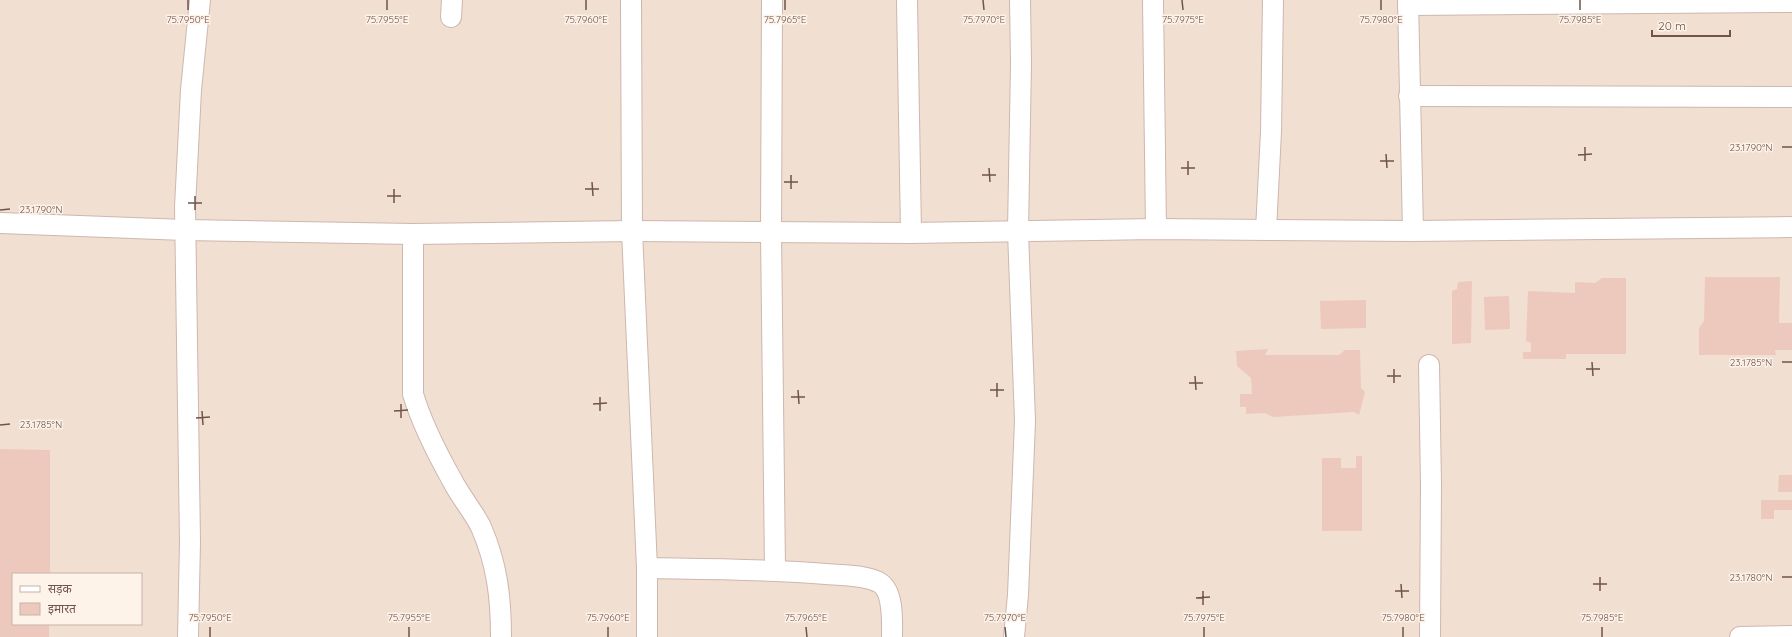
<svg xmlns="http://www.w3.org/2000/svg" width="1792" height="637" viewBox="0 0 1792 637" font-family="Quicksand,'Noto Sans Devanagari',sans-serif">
<rect width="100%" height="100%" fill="#faeee3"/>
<!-- residential -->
<path fill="#f1dfd2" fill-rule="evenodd" d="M0,0H1792V637H0ZM13,574H141V624H13Z"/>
<!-- building -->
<g fill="#edc9bd">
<polygon points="1705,277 1780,277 1779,323 1792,323 1792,350 1775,350 1776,355 1699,355 1699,328 1704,321"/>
<polygon points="1602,278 1626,278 1626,354 1566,354 1566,359 1523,359 1523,352 1531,352 1531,343 1526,341 1528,291 1575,293 1575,282 1595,283"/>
<polygon points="1472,281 1471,343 1452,344 1452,291 1457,289 1458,282"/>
<polygon points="1509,296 1510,329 1485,330 1484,297"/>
<polygon points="1366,300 1366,328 1321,329 1320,301"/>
<polygon points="1268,349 1265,355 1339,355 1345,350 1360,350 1361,388 1365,392 1359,415 1354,412 1273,417 1265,413 1246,414 1246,407 1240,407 1240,394 1252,394 1251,378 1237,366 1236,351"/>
<polygon points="0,449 50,450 50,574 13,574 13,624 49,624 49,637 0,637"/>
<polygon points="1356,456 1362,456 1362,531 1322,531 1322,458 1341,458 1341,468 1356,468"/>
<polygon points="1779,475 1792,475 1792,492 1778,492"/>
<polygon points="1761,500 1792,500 1792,510 1774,510 1774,519 1761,519"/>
</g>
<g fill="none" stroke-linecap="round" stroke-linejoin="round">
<!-- street casing -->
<g stroke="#cdb7ae" stroke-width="22">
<g id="street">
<polyline points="631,0 632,231 647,568 647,637"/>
<polyline points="772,0 771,233 775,569"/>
<polyline points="907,0 911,233"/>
<polyline points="1153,0 1156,229"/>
<polyline points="1408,0 1413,231"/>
<polyline points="1408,5 1792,2"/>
<polyline points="451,17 452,0"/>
<polyline points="1409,96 1792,97"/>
<polyline points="0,223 185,230 413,234 632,231 911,233 1156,229 1413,231 1792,227"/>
<polyline points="1266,230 1271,132 1273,0"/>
<path d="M413,234V394C421,421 438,455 452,480C460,496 473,511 481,527C497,564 501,597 501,637"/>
<polyline points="1429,365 1431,485 1430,637"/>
<path d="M647,568C707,569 767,569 826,574C841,575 867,575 880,583C894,592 892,622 892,637"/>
<polyline points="188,637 190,542 185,207 191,90 200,0"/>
<polyline points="1014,637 1018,595 1025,421 1018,231 1021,63 1020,0"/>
<polyline points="1740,637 1792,636"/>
</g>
</g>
<!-- street -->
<use href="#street" stroke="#fff" stroke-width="20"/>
</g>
<!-- ticks -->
<path fill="none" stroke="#70534b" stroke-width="1.5" d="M188,0V10M387,0V10M586,0V10M785,0V10M983,0L984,10M1182,0L1183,10M1381,0V10M1580,0V10M1585,147V161M1782,147H1792M1386,154L1387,168M1578,155L1592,154M1188,161V175M1380,161H1394M989,168L990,182M1181,168H1195M791,175V189M982,175H996M592,182L593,196M784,182H798M394,189V203M585,189H599M195,196V210M387,196H401M188,203H202M0,210L10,209M1592,362L1593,376M1782,362H1792M1394,369V383M1586,369H1600M1195,376L1196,390M1387,376H1401M997,383V397M1189,383H1203M798,390L799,404M990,390H1004M600,397V411M791,397H805M401,404V418M593,404L607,403M202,411L203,425M394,411L408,410M196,418L210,417M0,425L10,424M1600,577V591M1782,577H1792M1401,584L1402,598M1593,584H1607M1203,591V605M1395,591H1409M1196,598L1210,597M210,627V637M409,627V637M608,627V637M806,627L807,637M1005,627L1006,637M1204,627V637M1403,627V637M1602,627V637"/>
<g font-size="10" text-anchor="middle" fill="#70534b" stroke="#fdf3e9" stroke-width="3" stroke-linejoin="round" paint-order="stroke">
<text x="188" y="23">75.7950°E</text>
<text x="387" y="23">75.7955°E</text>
<text x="586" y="23">75.7960°E</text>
<text x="785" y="23">75.7965°E</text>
<text x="984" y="23">75.7970°E</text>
<text x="1183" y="23">75.7975°E</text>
<text x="1381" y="23">75.7980°E</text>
<text x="1580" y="23">75.7985°E</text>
<text x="1751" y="151">23.1790°N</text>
<text x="41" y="213">23.1790°N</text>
<text x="1751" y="366">23.1785°N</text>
<text x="41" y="428">23.1785°N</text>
<text x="1751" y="581">23.1780°N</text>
<text x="210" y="621">75.7950°E</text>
<text x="409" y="621">75.7955°E</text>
<text x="608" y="621">75.7960°E</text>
<text x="806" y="621">75.7965°E</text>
<text x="1005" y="621">75.7970°E</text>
<text x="1204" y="621">75.7975°E</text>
<text x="1403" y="621">75.7980°E</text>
<text x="1602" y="621">75.7985°E</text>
</g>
<!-- legend -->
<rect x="12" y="573" width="130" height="52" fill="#fdf3e9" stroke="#c5b3aa"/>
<rect x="20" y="586" width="20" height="6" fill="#ffffff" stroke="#c5b3aa"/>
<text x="48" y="593" font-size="12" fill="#70534b">सड़क</text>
<rect x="20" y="603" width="20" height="12" fill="#edc9bd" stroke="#c5b3aa"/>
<text x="48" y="613" font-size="12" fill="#70534b">इमारत</text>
<!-- scale -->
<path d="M1652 30v6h78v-6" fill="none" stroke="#70534b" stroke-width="2"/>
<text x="1658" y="30" font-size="12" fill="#70534b" stroke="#fdf3e9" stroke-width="3" paint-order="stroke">20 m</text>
</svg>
